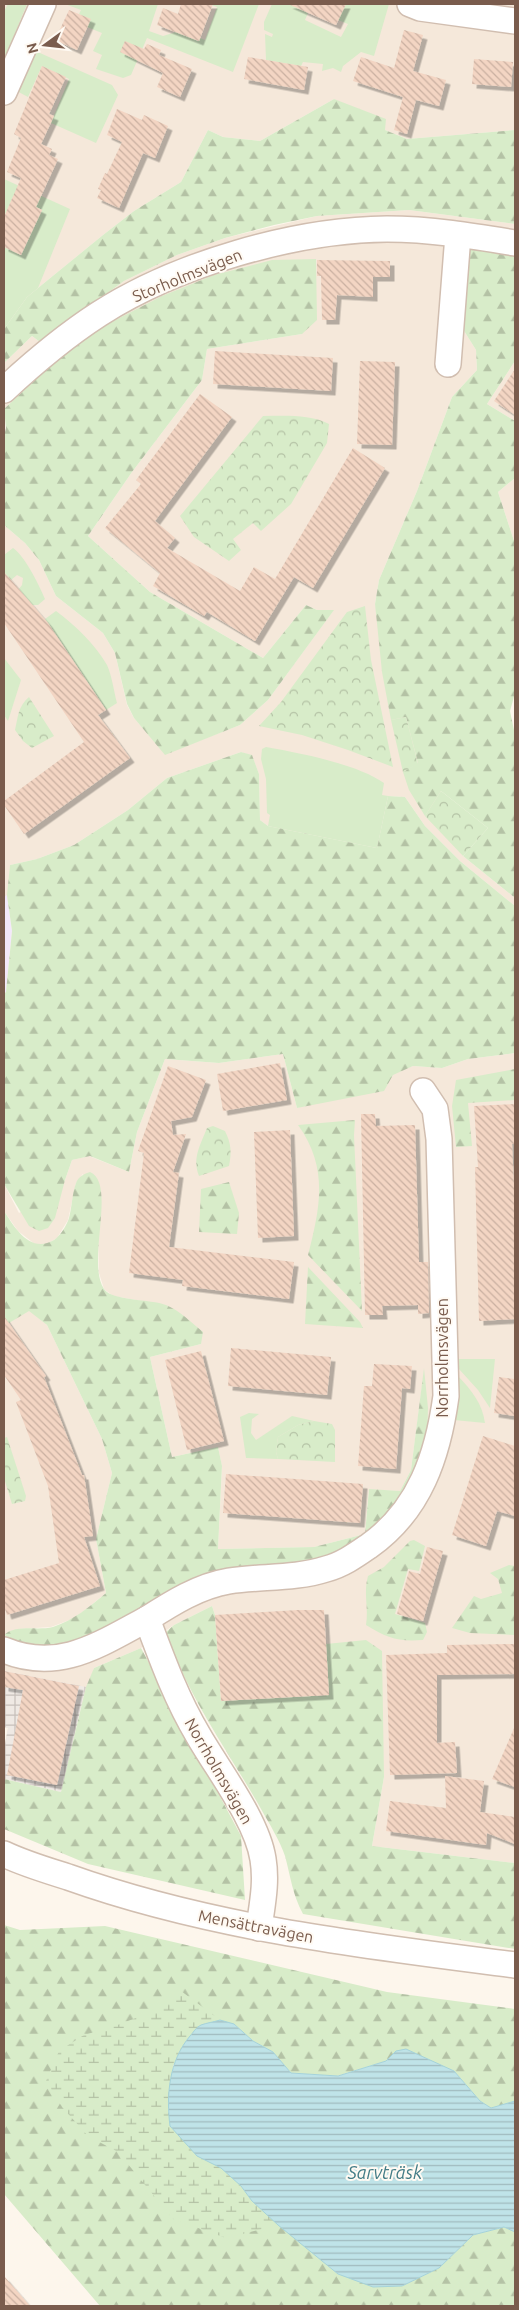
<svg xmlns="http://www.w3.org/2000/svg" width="519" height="2310" viewBox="0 0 519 2310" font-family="Ubuntu,sans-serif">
<defs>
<pattern id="industrial-grid" width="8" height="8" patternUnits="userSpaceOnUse" patternTransform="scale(1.25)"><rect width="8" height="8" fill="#efe9e4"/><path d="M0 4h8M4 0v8" fill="none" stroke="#c7c0bb"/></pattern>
<pattern id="forest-firs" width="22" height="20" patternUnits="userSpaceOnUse" patternTransform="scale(1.25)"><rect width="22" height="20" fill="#d8ecc9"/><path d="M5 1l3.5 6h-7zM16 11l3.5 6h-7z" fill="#b4c2a5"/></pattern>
<pattern id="wetland-marsh" width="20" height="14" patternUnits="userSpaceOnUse" patternTransform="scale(1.25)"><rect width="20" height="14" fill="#d8ecc9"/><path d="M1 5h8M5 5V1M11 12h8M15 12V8" fill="none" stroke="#b4c2a5"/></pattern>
<pattern id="park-crowns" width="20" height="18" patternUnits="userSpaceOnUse" patternTransform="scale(1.25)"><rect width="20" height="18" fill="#d8ecc9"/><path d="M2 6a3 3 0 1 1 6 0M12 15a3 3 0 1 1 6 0" fill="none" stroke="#b4c2a5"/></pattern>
<pattern id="water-rules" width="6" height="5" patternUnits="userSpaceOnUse" patternTransform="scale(1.25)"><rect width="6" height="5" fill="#bfe3e8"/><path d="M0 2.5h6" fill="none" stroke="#a0bbbe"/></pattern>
<pattern id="building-back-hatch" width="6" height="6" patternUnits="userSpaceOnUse" patternTransform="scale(1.25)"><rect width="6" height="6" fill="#f3d5c3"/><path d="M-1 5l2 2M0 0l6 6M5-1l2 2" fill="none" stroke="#cab0a1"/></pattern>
<filter id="shadow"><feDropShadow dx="4.5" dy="4.5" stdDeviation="0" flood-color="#0004"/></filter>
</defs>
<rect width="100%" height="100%" fill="#fdf6ec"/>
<!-- residential -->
<g fill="#f5e8da">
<polygon points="4,4 515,4 515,130 407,139 385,130 334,99 260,141 223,137 208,130 181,182 134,211 103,235 27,297 4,329"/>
<polygon points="409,210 515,224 515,255 461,326 476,350 477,370 452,397 417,491 379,580 375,604 463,856 515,898 515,906 460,861 425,826 405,797 388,796 377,848 268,826 260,820 259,774 252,756 241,752 167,778 128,810 74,845 37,859 10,865 4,994 4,525 25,543 39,560 56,596 103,633 115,653 127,705 134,718 165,754 240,725 268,700 333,611 317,610 306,605 263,658 150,592 88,536 132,472 202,380 207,349 302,334 96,330 47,369 4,409 4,363 32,336 40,342 124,281 177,255 225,238 317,216"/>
<polygon points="515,361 515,421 487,404"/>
<polygon points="515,478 515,544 498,492"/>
<polygon points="515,1053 515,1863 372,1846 384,1777 329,1695 221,1701 215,1615 212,1606 174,1625 141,1648 94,1668 83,1704 4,1779 4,1749 8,1728 4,1727 4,1637 36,1650 348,1551 413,1489 424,1371 411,1470 400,1491 369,1490 365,1534 314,1547 218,1549 222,1467 218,1447 172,1457 150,1357 201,1344 165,1305 113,1296 104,1289 99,1273 98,1235 83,1174 76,1183 68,1220 57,1238 47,1244 36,1245 18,1231 4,1211 4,1184 19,1213 65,1180 72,1160 89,1156 129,1172 137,1132 165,1059 219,1063 283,1054 297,1108 413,1066 442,1068 468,1059"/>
<polygon points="29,1310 47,1325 102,1439 112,1473 96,1539 106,1593 75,1618 51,1627 18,1629 4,1635 4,1326"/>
</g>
<!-- industrial -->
<polygon fill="url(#industrial-grid)" points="4,1671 86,1687 61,1792 4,1779 4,1749 8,1728 4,1727"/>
<!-- education -->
<polygon fill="#f3e8fa" points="7,895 12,931 6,992 4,994 4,897"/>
<!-- grass -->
<g fill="#d8ecc9">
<polygon points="8,4 27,4 4,60 4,11"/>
<polygon points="65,4 158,4 149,31 163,36 176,32 198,41 200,38 205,40 217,7 208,4 259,4 233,72 147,38 131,75 123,78 96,69 102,55 93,51 102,33 87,27 90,19 79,14 81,10"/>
<polygon points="272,4 297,4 296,7 308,13 305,20 341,37 348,24 338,20 346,4 389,4 374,56 361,52 343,66 341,72 333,68 322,71 323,64 303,62 301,66 266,60 265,34 272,37 273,34 264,30 264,22"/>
<polygon points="31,49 112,85 118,95 96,143 51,123 69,79 42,66 28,97 13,89"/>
<polygon points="4,179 70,209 38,288 27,297 4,329 4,247 21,255 42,210 13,197 4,217"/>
<path d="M13,548C25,556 39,585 45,599L38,605H32L19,589L22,585L23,578L17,575L11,580L6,575L4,577V555Z"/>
<path d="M56,611C75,625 95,644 107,665C112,676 114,692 117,703L106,710L45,619Z"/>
<polygon points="4,658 21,680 8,721 4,715"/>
<path d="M266,747C300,753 357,764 384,783L382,795L388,796L377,848L268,826L270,815L267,813L266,779L261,759L262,749Z"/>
<polygon points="458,1359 495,1359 490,1408 478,1390 459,1369"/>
<path d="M458,1376C472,1391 482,1403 485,1423L454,1420Z"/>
<polygon points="249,1413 259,1414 252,1419 251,1433 256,1440 292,1416 314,1421 298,1425 278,1437 276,1452 278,1459 246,1458 240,1417"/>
</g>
<!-- forest -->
<g fill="url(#forest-firs)">
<polygon points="334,99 386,119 385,130 407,139 515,130 515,224 409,210 317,216 274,225 225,238 177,255 124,281 40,342 32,336 4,363 4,329 27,297 103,235 134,211 181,182 208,130 223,137 260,141"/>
<polygon points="473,248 515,255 515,361 487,404 515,421 515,478 498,492 515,544 515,693 510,711 515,735 515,898 463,856 488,828 441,791 425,816 409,790 403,772 418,763 406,717 391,720 382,672 375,604 379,580 417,491 452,397 477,370 476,350 461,326 465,254"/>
<polygon points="316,259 317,320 302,334 207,349 202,380 132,472 88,536 150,592 263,658 306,605 317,610 334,610 268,700 240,725 165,755 134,718 127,704 115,653 103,633 56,596 39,560 25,543 4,525 4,436 6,428 4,409 47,369 96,330 162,296 214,275 272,260"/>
<polygon points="241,752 252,755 259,774 260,820 268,826 377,848 388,796 405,797 425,826 460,861 515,906 515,1053 468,1059 442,1068 413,1066 393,1075 384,1091 297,1108 283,1054 219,1063 165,1059 137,1132 129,1172 90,1156 72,1160 65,1180 55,1218 48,1228 39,1231 29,1226 4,1184 4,994 6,992 12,931 7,895 10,865 37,859 74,845 128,810 167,778"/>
<polygon points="515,1069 515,1100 468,1103 472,1146 456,1147 452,1106 456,1080"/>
<path d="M355,1120L354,1135L362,1311L308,1255C320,1208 329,1168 298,1125Z"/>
<path d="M90,1172C117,1183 86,1263 104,1289C112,1301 151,1299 166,1305C180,1311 191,1322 203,1332L201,1344L150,1357L172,1457L218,1447L222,1466L218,1549L314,1547L365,1534L369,1489L400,1491L411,1470L424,1368L428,1408L427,1442L418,1475L373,1533L323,1561L276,1568L66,1649L36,1650L4,1635C16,1624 38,1631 53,1627C74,1620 89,1607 106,1593L96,1539L112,1473L102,1439L47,1325L29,1311L4,1326V1211C15,1228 30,1254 54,1240C60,1236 67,1225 69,1218C72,1207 72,1194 76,1183C79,1176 84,1174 90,1172Z"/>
<polygon points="229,1182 239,1213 237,1234 199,1232 201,1189"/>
<polygon points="308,1267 360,1322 363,1328 305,1324"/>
<path d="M414,1540L425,1546L419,1571L408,1569L395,1614L425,1623L427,1632L423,1640C398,1642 387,1638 366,1625C369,1608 363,1593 368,1576L384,1567L410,1541Z"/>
<polygon points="509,1565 515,1566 515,1635 470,1633 452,1628 474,1596 481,1599 502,1593 498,1579 490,1573"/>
<path d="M212,1606L215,1615L221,1701L329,1695L326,1644L366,1640L382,1651L384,1777L372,1846L515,1863V1949L303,1914C292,1893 291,1878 285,1856C280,1841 269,1823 261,1809C227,1749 189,1699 166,1632L174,1625Z"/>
<polygon points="141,1648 241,1836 245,1900 88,1864 4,1829 4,1779 61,1792 86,1687 94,1668"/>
<polygon points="4,1925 20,1930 105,1926 387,1992 515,2009 515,2101 491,2108 480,2101 454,2071 396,2051 386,2061 337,2076 291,2073 273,2052 253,2041 234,2024 173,2065 168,2112 241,2186 252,2201 338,2274 402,2286 439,2268 473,2235 504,2227 515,2232 515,2306 100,2306 4,2194"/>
</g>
<!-- wetland -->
<polygon fill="url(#wetland-marsh)" points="181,1991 220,2020 199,2026 173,2065 168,2112 197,2156 221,2168 241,2186 252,2201 278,2225 226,2238 173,2219 118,2152 88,2136 62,2107 46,2081 59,2051 84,2035 115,2026 151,2012"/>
<!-- park -->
<g fill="url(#park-crowns)">
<path d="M263,416C286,416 309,414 329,424L327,443L291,504L261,531L253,523L233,539L241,550L229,561L194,537L180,516Z"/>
<polygon points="365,606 371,660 393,767 348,750 302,735 259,726 281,702 347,612"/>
<path d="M29,697L54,736L32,748L23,741L15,730C18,717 18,706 29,697Z"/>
<polygon points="406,717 418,764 403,772 391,720"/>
<polygon points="441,791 488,828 463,856 425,816"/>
<path d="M213,1126L225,1131C231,1143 232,1152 229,1166L199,1176C192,1158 200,1146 207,1128Z"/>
<polygon points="314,1421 332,1424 335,1430 335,1462 278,1459 276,1452 278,1437 298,1425"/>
<polygon points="7,1437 26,1496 25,1501 12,1504 4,1478 4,1438"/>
</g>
<!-- water -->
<path fill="url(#water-rules)" stroke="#a5d3da" d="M220,2020L234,2024L253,2041L273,2052L291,2073L338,2076L386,2061L396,2051L406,2049L454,2071L480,2101L491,2108L515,2101V2232L504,2227L473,2235L439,2268L402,2286L373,2287L338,2274L278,2225L252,2201L241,2186L221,2168L197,2156L170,2126C166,2095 169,2061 190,2036C193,2033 196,2027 201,2025C206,2023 214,2022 220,2020Z"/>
<!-- building -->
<g fill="url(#building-back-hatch)" filter="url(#shadow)">
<polygon points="181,4 213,4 199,41 157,25 163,8 178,14"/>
<polygon points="288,4 346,4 336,25"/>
<polygon points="69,10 91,19 77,50 55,40"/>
<polygon points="404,30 423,35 413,71 446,80 439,106 416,100 407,134 394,130 403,97 353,81 361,57 394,68"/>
<polygon points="125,41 144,49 147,44 161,50 159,55 192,69 180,97 157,87 163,73 120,52"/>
<polygon points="248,57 308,67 304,90 244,79"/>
<polygon points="474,59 513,62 511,87 472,84"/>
<polygon points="42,66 66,77 49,114 54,116 41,144 52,149 49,155 58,159 36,207 42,210 21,255 4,247 4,217 21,178 7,172 21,138 14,134"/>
<polygon points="117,109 142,120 144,115 168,126 155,158 143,153 119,208 97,198 101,190 98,189 105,173 107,174 122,142 107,135"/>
<polygon points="317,260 390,261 390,277 373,277 373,297 337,295 335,320 322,320 321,276 317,276"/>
<polygon points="215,351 333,358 331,391 213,384"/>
<polygon points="360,361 395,362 392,445 357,444"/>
<polygon points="515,369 515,415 494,401"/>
<polygon points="200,394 232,417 155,521 175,538 167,548 240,591 254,567 275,579 353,448 385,468 313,588 294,577 255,641 207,612 204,616 153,586 160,573 105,528 141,484 136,480"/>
<polygon points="4,572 48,623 106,710 98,715 130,758 24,834 4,805 4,801 84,742 4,623"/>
<polygon points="280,1063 287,1100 223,1111 217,1074"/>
<polygon points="168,1066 206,1080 192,1117 171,1121 173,1135 186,1134 173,1172 179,1173 169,1247 294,1262 289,1299 182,1286 183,1280 129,1273 144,1153 138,1151"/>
<polygon points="515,1104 515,1144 512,1144 515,1207 515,1319 479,1321 475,1167 478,1167 474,1106"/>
<polygon points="361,1114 375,1114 376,1126 415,1125 419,1262 428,1262 429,1313 418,1314 418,1305 382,1306 383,1315 365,1315"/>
<polygon points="290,1130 294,1236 258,1238 254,1132"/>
<polygon points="4,1316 46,1376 44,1377 82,1475 84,1475 93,1536 84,1537 100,1586 7,1615 4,1606 4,1580 59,1563 48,1486 16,1402 21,1400 4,1375"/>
<polygon points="231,1348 331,1357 327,1395 228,1386"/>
<polygon points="201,1351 224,1441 187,1450 165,1360"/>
<polygon points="374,1364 412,1366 410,1389 402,1388 396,1469 358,1466 364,1386 372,1386"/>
<polygon points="499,1377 515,1379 515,1416 494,1413"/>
<polygon points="483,1436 515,1446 515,1516 497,1511 486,1546 452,1535"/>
<polygon points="226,1474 363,1484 360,1523 223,1513"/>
<polygon points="427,1547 443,1551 423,1621 397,1614 409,1571 420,1574"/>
<polygon points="298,1610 324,1610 329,1695 221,1701 215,1615"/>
<polygon points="515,1644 515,1674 437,1675 437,1743 455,1742 457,1773 390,1775 386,1655 447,1653 447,1645"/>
<polygon points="4,1671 79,1686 57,1785 7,1775 23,1690 4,1687"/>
<polygon points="515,1726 515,1787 492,1779"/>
<polygon points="445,1776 484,1781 480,1812 515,1817 515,1844 487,1833 486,1845 386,1831 390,1801 446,1808"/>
<polygon points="4,2276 30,2306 4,2306"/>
</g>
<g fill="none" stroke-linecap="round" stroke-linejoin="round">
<!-- minor casing -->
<g stroke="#d1beb0" stroke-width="28">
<g id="minor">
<polyline points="410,4 420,8 515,21"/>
<polyline points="4,92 43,4"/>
<polyline points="448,364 458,235"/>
<path d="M4,390C33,363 65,336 99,314C177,264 294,230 387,229C430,229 473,236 515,243"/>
<path d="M147,1619C172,1603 199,1586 229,1581C261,1576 295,1579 326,1569C342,1565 356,1555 369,1546C420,1510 438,1455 446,1396L439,1139L435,1109L423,1091"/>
<path d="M4,1650C59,1673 100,1644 147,1619C162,1659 176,1698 198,1735C218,1770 257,1820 263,1859C267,1883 262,1905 259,1928"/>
<path d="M4,1854C25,1864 46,1870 68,1877C211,1928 365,1946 515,1965"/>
</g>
</g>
<!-- minor -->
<use href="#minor" stroke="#fff" stroke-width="25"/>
</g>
<g text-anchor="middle" stroke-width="4" stroke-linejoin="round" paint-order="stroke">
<!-- street labels -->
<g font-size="16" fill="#7a5c4d" stroke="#fffaf3">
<text transform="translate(187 275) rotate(-22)" y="6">Storholmsvägen</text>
<text transform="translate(442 1358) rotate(-90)" y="6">Norrholmsvägen</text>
<text transform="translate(219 1771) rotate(60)" y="6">Norrholmsvägen</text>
<text transform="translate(256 1926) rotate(11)" y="6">Mensättravägen</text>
</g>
<!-- water labels -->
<g font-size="18" font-style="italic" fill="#437c86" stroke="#fffaf3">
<text x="385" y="2179">Sarvträsk</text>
</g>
</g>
<!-- border -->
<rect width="519" height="2310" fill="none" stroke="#7a5c4d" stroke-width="10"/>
<!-- north arrow -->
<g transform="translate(45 45) rotate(255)" stroke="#fffaf3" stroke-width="4" paint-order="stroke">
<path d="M0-4L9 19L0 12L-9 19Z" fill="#7a5c4d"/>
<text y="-8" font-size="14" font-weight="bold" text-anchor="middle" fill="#7a5c4d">N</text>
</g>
</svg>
